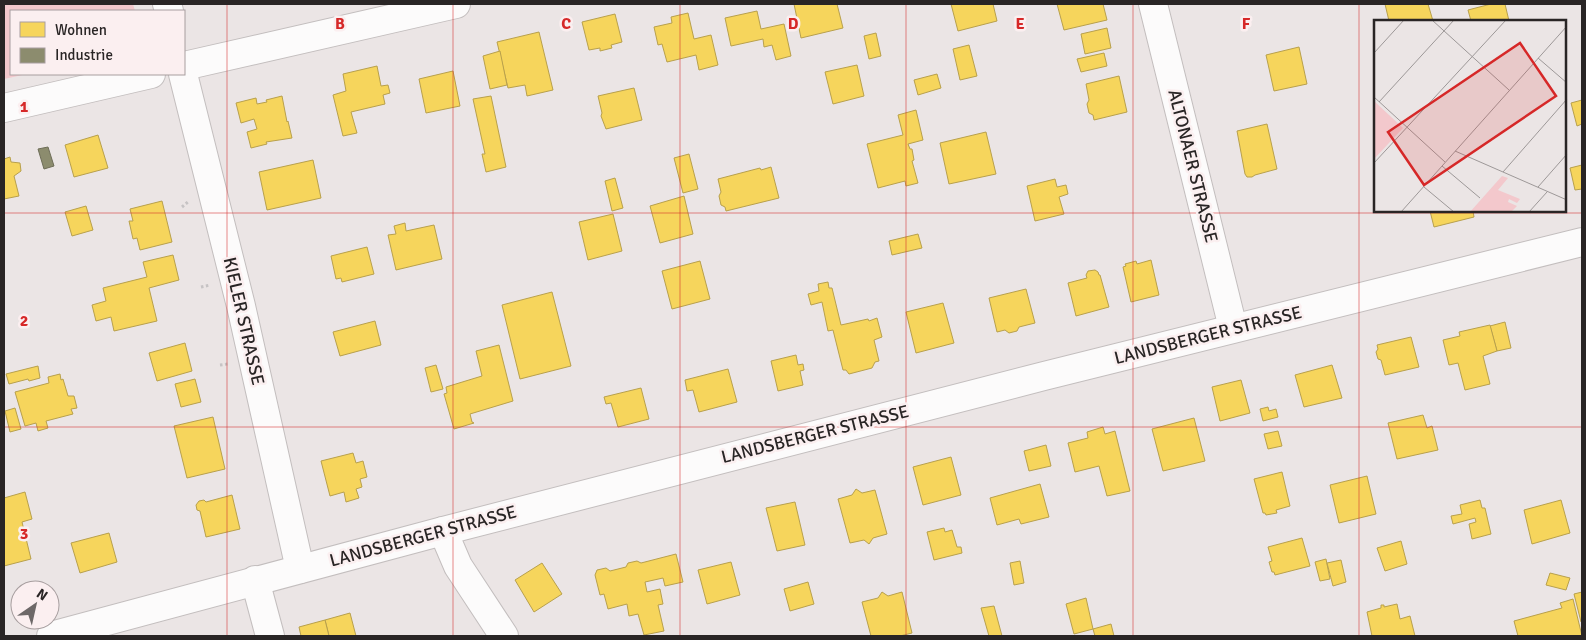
<svg xmlns="http://www.w3.org/2000/svg" width="1586" height="640" viewBox="0 0 1586 640" font-family="Signika,sans-serif">
<rect width="100%" height="100%" fill="#ebe5e5"/>
<!-- green -->
<polygon fill="#f3c8cc" points="4,4 133,4 135,11 11,11 11,74 27,74 4,79"/>
<!-- homes -->
<g fill="#f6d55c" stroke="#b8a04c">
<polygon points="794,4 837,4 843,28 801,38"/>
<polygon points="951,4 993,4 997,21 958,31"/>
<polygon points="1057,4 1103,4 1107,20 1064,30"/>
<polygon points="1385,4 1428,4 1433,21 1389,21"/>
<polygon points="1491,4 1505,4 1509,21 1471,21 1468,10"/>
<polygon points="757,11 761,29 784,24 791,56 776,60 772,45 764,47 763,39 731,46 725,18"/>
<polygon points="688,13 694,39 711,35 718,65 699,70 696,55 667,62 662,44 658,45 654,27 672,23 671,17"/>
<polygon points="615,14 622,42 611,45 612,48 600,51 600,48 589,50 582,22"/>
<polygon points="1107,28 1111,48 1085,54 1081,34"/>
<polygon points="539,32 553,90 527,96 525,85 508,88 497,42"/>
<polygon points="876,33 881,56 869,59 864,36"/>
<polygon points="969,45 977,76 960,80 953,49"/>
<polygon points="1299,47 1307,84 1274,91 1266,55"/>
<polygon points="500,51 507,85 490,89 483,56"/>
<polygon points="1104,53 1107,66 1081,72 1077,59"/>
<polygon points="857,65 864,96 833,104 825,72"/>
<polygon points="377,66 381,86 388,85 390,93 383,95 385,104 351,112 357,133 343,136 333,95 346,91 343,74"/>
<polygon points="453,71 460,106 426,113 419,79"/>
<polygon points="937,74 941,88 918,95 914,80"/>
<polygon points="1119,76 1127,112 1094,120 1093,115 1089,113 1087,104 1089,100 1086,84"/>
<polygon points="634,88 642,120 606,129 601,116 602,113 598,96"/>
<polygon points="282,96 287,122 288,121 292,138 266,142 267,144 251,148 247,132 257,129 254,119 241,123 236,103 256,98 257,104 267,102 266,100"/>
<polygon points="491,96 506,167 486,172 482,154 485,154 473,99"/>
<polygon points="1582,100 1582,124 1577,126 1571,103"/>
<polygon points="916,110 923,140 908,144 910,149 912,149 914,160 912,161 918,183 906,186 905,181 878,188 867,144 903,135 898,115"/>
<polygon points="1267,124 1277,169 1255,175 1252,177 1247,177 1245,174 1237,131"/>
<polygon points="986,132 996,174 949,184 940,143"/>
<polygon points="98,135 108,168 74,177 65,145"/>
<polygon points="689,154 698,189 683,193 674,158"/>
<polygon points="10,157 11,162 20,163 21,171 14,176 19,196 4,199 4,159"/>
<polygon points="313,160 321,198 267,210 259,172"/>
<polygon points="1582,165 1582,189 1575,190 1570,168"/>
<polygon points="771,167 779,198 726,211 725,207 721,205 719,196 721,192 718,179 760,168 761,170"/>
<polygon points="615,178 623,208 612,211 605,181"/>
<polygon points="1055,179 1057,187 1066,185 1068,194 1059,197 1064,214 1035,221 1027,186"/>
<polygon points="684,196 693,234 660,243 650,206"/>
<polygon points="162,201 172,242 140,250 137,238 133,239 129,221 133,221 130,209"/>
<polygon points="86,206 93,230 72,236 65,212"/>
<polygon points="1430,211 1473,211 1474,217 1434,227"/>
<polygon points="613,214 622,251 588,260 579,222"/>
<polygon points="405,223 406,231 434,225 442,259 396,270 388,235 396,234 394,226"/>
<polygon points="918,234 922,248 892,255 889,241"/>
<polygon points="367,247 374,274 342,282 341,278 336,279 331,256"/>
<polygon points="173,255 179,280 149,288 157,321 114,331 111,317 96,321 92,305 106,301 103,288 147,277 143,262"/>
<polygon points="1151,260 1159,295 1131,302 1123,267 1126,266 1125,264 1136,261 1137,264"/>
<polygon points="700,261 710,299 672,309 662,271"/>
<polygon points="1095,270 1098,272 1099,275 1100,275 1109,307 1076,316 1068,283 1087,278 1086,275 1088,271"/>
<polygon points="828,282 829,288 832,288 841,325 868,319 869,321 877,318 882,337 874,340 879,361 875,362 872,368 849,374 846,370 843,370 833,330 828,331 822,302 811,305 808,294 819,291 818,284"/>
<polygon points="1026,289 1035,323 1019,327 1017,331 1009,333 1005,330 997,332 989,298"/>
<polygon points="552,292 571,366 520,379 502,305"/>
<polygon points="943,303 954,343 916,353 906,312"/>
<polygon points="375,321 381,345 340,356 333,332"/>
<polygon points="1505,322 1511,348 1497,351 1490,326"/>
<polygon points="1490,325 1497,351 1483,356 1490,384 1465,390 1458,363 1449,365 1443,340 1460,336 1459,332"/>
<polygon points="1411,337 1419,367 1385,375 1381,360 1378,359 1376,352 1378,349 1377,345"/>
<polygon points="185,343 192,371 157,381 149,353"/>
<polygon points="499,345 513,401 470,414 472,422 474,423 454,429 444,394 447,393 446,387 482,376 476,351"/>
<polygon points="796,355 798,365 803,364 804,370 800,371 803,385 778,391 771,361"/>
<polygon points="436,365 443,389 431,392 425,368"/>
<polygon points="1332,365 1342,398 1304,407 1295,375"/>
<polygon points="38,366 40,378 29,381 28,379 9,384 6,374"/>
<polygon points="728,369 737,402 699,412 693,390 687,391 685,380"/>
<polygon points="60,374 61,380 63,379 68,396 74,396 77,408 71,409 73,414 46,421 48,428 38,431 36,423 25,426 15,392 49,383 48,377"/>
<polygon points="195,379 201,402 181,407 175,384"/>
<polygon points="1241,380 1250,413 1220,421 1212,387"/>
<polygon points="641,388 649,419 618,427 611,403 606,404 604,397"/>
<polygon points="1268,407 1269,411 1276,409 1278,417 1263,421 1260,409"/>
<polygon points="15,408 21,429 10,432 5,411"/>
<polygon points="1423,415 1427,428 1432,426 1438,450 1397,459 1388,423"/>
<polygon points="213,417 225,469 187,478 174,426"/>
<polygon points="1194,418 1205,461 1163,471 1152,429"/>
<polygon points="1103,427 1105,434 1115,431 1130,491 1107,496 1099,466 1075,472 1068,443 1088,438 1087,432"/>
<polygon points="1278,431 1282,446 1268,449 1264,434"/>
<polygon points="1046,445 1051,466 1029,471 1024,451"/>
<polygon points="353,453 356,463 363,461 367,477 360,479 362,487 356,489 359,498 346,502 344,492 330,496 321,461"/>
<polygon points="951,457 961,495 923,505 913,467"/>
<polygon points="1282,472 1290,506 1276,510 1277,513 1266,515 1265,513 1263,513 1254,479"/>
<polygon points="1367,476 1376,514 1339,523 1330,485"/>
<polygon points="1040,484 1049,517 1021,524 1019,519 997,525 990,498"/>
<polygon points="856,489 862,493 875,490 887,534 873,538 869,544 864,540 850,543 838,499 852,495"/>
<polygon points="25,492 32,519 22,522 31,559 4,566 4,498"/>
<polygon points="232,495 240,529 206,537 200,511 197,510 196,505 199,501 204,500 206,502"/>
<polygon points="1480,500 1482,508 1485,508 1491,534 1472,539 1469,524 1476,522 1475,518 1453,524 1451,516 1462,514 1460,505"/>
<polygon points="1561,500 1570,533 1532,544 1524,510"/>
<polygon points="795,502 805,545 777,551 766,508"/>
<polygon points="944,528 945,532 952,530 957,547 961,547 962,553 934,560 927,532"/>
<polygon points="109,533 117,562 80,573 71,543"/>
<polygon points="1302,538 1310,566 1275,575 1274,572 1272,572 1269,562 1272,561 1268,547"/>
<polygon points="1401,541 1407,564 1385,571 1377,548"/>
<polygon points="676,554 683,582 665,586 663,578 645,582 647,592 660,589 663,604 658,605 664,631 644,635 638,614 629,616 627,604 608,609 604,594 600,595 595,575 597,570 606,568 610,571 626,567 628,563 637,561 641,563"/>
<polygon points="1326,559 1330,579 1320,581 1315,562"/>
<polygon points="1341,560 1346,582 1333,586 1327,563"/>
<polygon points="1020,561 1024,583 1014,585 1010,563"/>
<polygon points="731,562 740,595 707,604 698,570"/>
<polygon points="542,563 562,594 534,612 515,580"/>
<polygon points="1550,573 1570,578 1566,590 1546,585"/>
<polygon points="808,582 814,604 790,611 784,589"/>
<polygon points="882,592 888,596 902,592 912,633 900,636 871,636 862,602 878,598"/>
<polygon points="1582,592 1582,622 1581,622 1574,594"/>
<polygon points="1086,598 1093,629 1074,634 1066,604"/>
<polygon points="1573,599 1582,636 1518,636 1514,621 1562,608 1560,603"/>
<polygon points="1397,604 1400,619 1410,616 1415,636 1372,636 1367,612 1381,608 1381,605 1384,605 1384,607"/>
<polygon points="994,606 1002,636 989,636 981,608"/>
<polygon points="350,613 356,636 329,636 325,620"/>
<polygon points="325,620 329,636 301,636 299,627"/>
<polygon points="1111,624 1114,636 1095,636 1093,629"/>
</g>
<!-- industry -->
<polygon fill="#8c8c6e" stroke="#6e6d58" points="48,147 54,166 44,169 38,149"/>
<g fill="none" stroke-linecap="round" stroke-linejoin="round">
<!-- minor casing -->
<g stroke="#c3bebe" stroke-width="30">
<g id="minor">
<polyline points="167,4 169,11"/>
<polyline points="1153,4 1233,328"/>
<polyline points="184,66 456,4"/>
<polyline points="183,74 241,306 300,569"/>
<polyline points="4,108 151,74"/>
<polyline points="255,580 270,636"/>
<polyline points="504,636 458,566 443,531 1044,376 1582,242"/>
</g>
</g>
<!-- tertiary casing -->
<g stroke="#c3bebe" stroke-width="30">
<polyline id="tertiary" points="51,636 443,531"/>
</g>
<!-- path -->
<g stroke="#c6c3c4" stroke-width="3" stroke-dasharray="2.5 2.5" stroke-linecap="butt">
<polyline points="182,207 189,201"/>
<polyline points="201,287 210,285"/>
<polyline points="220,365 228,364"/>
</g>
<!-- minor -->
<use href="#minor" stroke="#fcfbfb" stroke-width="28"/>
<!-- tertiary -->
<use href="#tertiary" stroke="#fcfbfb" stroke-width="28"/>
</g>
<!-- grid -->
<path fill="none" stroke="#d62828" stroke-width="1" stroke-opacity="0.55" d="M227,4V636M453,4V636M680,4V636M906,4V636M1133,4V636M1359,4V636M4,213H1582M4,427H1582"/>
<g text-anchor="middle" stroke-width="5" stroke-linejoin="round" paint-order="stroke">
<!-- street labels -->
<g font-size="18" fill="#292525" stroke="#fbeff0">
<text transform="translate(1193 166) rotate(76)" y="6">ALTONAER STRASSE</text>
<text transform="translate(244 321) rotate(77)" y="6">KIELER STRASSE</text>
<text transform="translate(1208 335) rotate(-14)" y="6">LANDSBERGER STRASSE</text>
<text transform="translate(815 434) rotate(-14)" y="6">LANDSBERGER STRASSE</text>
<text transform="translate(423 536) rotate(-15)" y="6">LANDSBERGER STRASSE</text>
</g>
</g>
<!-- overview -->
<g transform="translate(1374 20)">
<rect width="192" height="192" fill="#ebe5e5"/>
<path d="M0,81L29,108L0,139ZM128,156L134,158L124,170L146,179L143,183L135,179L134,182L143,186L137,192H96Z" fill="#f3c8cc"/>
<path fill="none" stroke="#9d9898" stroke-width="1" d="M58,0L135,70M0,33L30,0M164,38L193,63M0,77L71,142M5,82L80,0M81,131L193,180M0,143L132,0M68,146L106,178M129,152L193,79M50,167L80,192M164,167L193,134M27,192L193,6M155,192L173,172"/>
<path fill="#d62828" fill-opacity="0.15" stroke="#d62828" stroke-width="2.5" d="M146,23L182,76L50,165L14,112Z"/>
<rect width="192" height="192" fill="none" stroke="#292525" stroke-width="2.5"/>
</g>
<g font-size="16" text-anchor="middle" font-weight="bold" fill="#d62828" stroke="#fbeff0" stroke-width="5" stroke-linejoin="round" paint-order="stroke">
<text x="340" y="29">B</text>
<text x="566" y="29">C</text>
<text x="793" y="29">D</text>
<text x="1020" y="29">E</text>
<text x="1246" y="29">F</text>
<text x="24" y="112">1</text>
<text x="24" y="326">2</text>
<text x="24" y="539">3</text>
</g>
<!-- border -->
<rect width="1586" height="640" fill="none" stroke="#292525" stroke-width="10"/>
<!-- legend -->
<rect x="10" y="10" width="175" height="65" fill="#fbeff0" stroke="#a79e9f"/>
<rect x="20" y="22" width="25" height="15" fill="#f6d55c" stroke="#a79e9f"/>
<text x="55" y="35" font-size="15" fill="#292525">Wohnen</text>
<rect x="20" y="48" width="25" height="15" fill="#8c8c6e" stroke="#a79e9f"/>
<text x="55" y="60" font-size="15" fill="#292525">Industrie</text>
<!-- north arrow -->
<g transform="translate(35 605) rotate(34)"><circle r="24" fill="#fbeff0" stroke="#a79e9f"/>
<path d="M0-4L9 19L0 12L-9 19Z" fill="#6d6868"/>
<text y="-8" font-size="14" font-weight="bold" text-anchor="middle" fill="#292525">N</text>
</g>
</svg>
